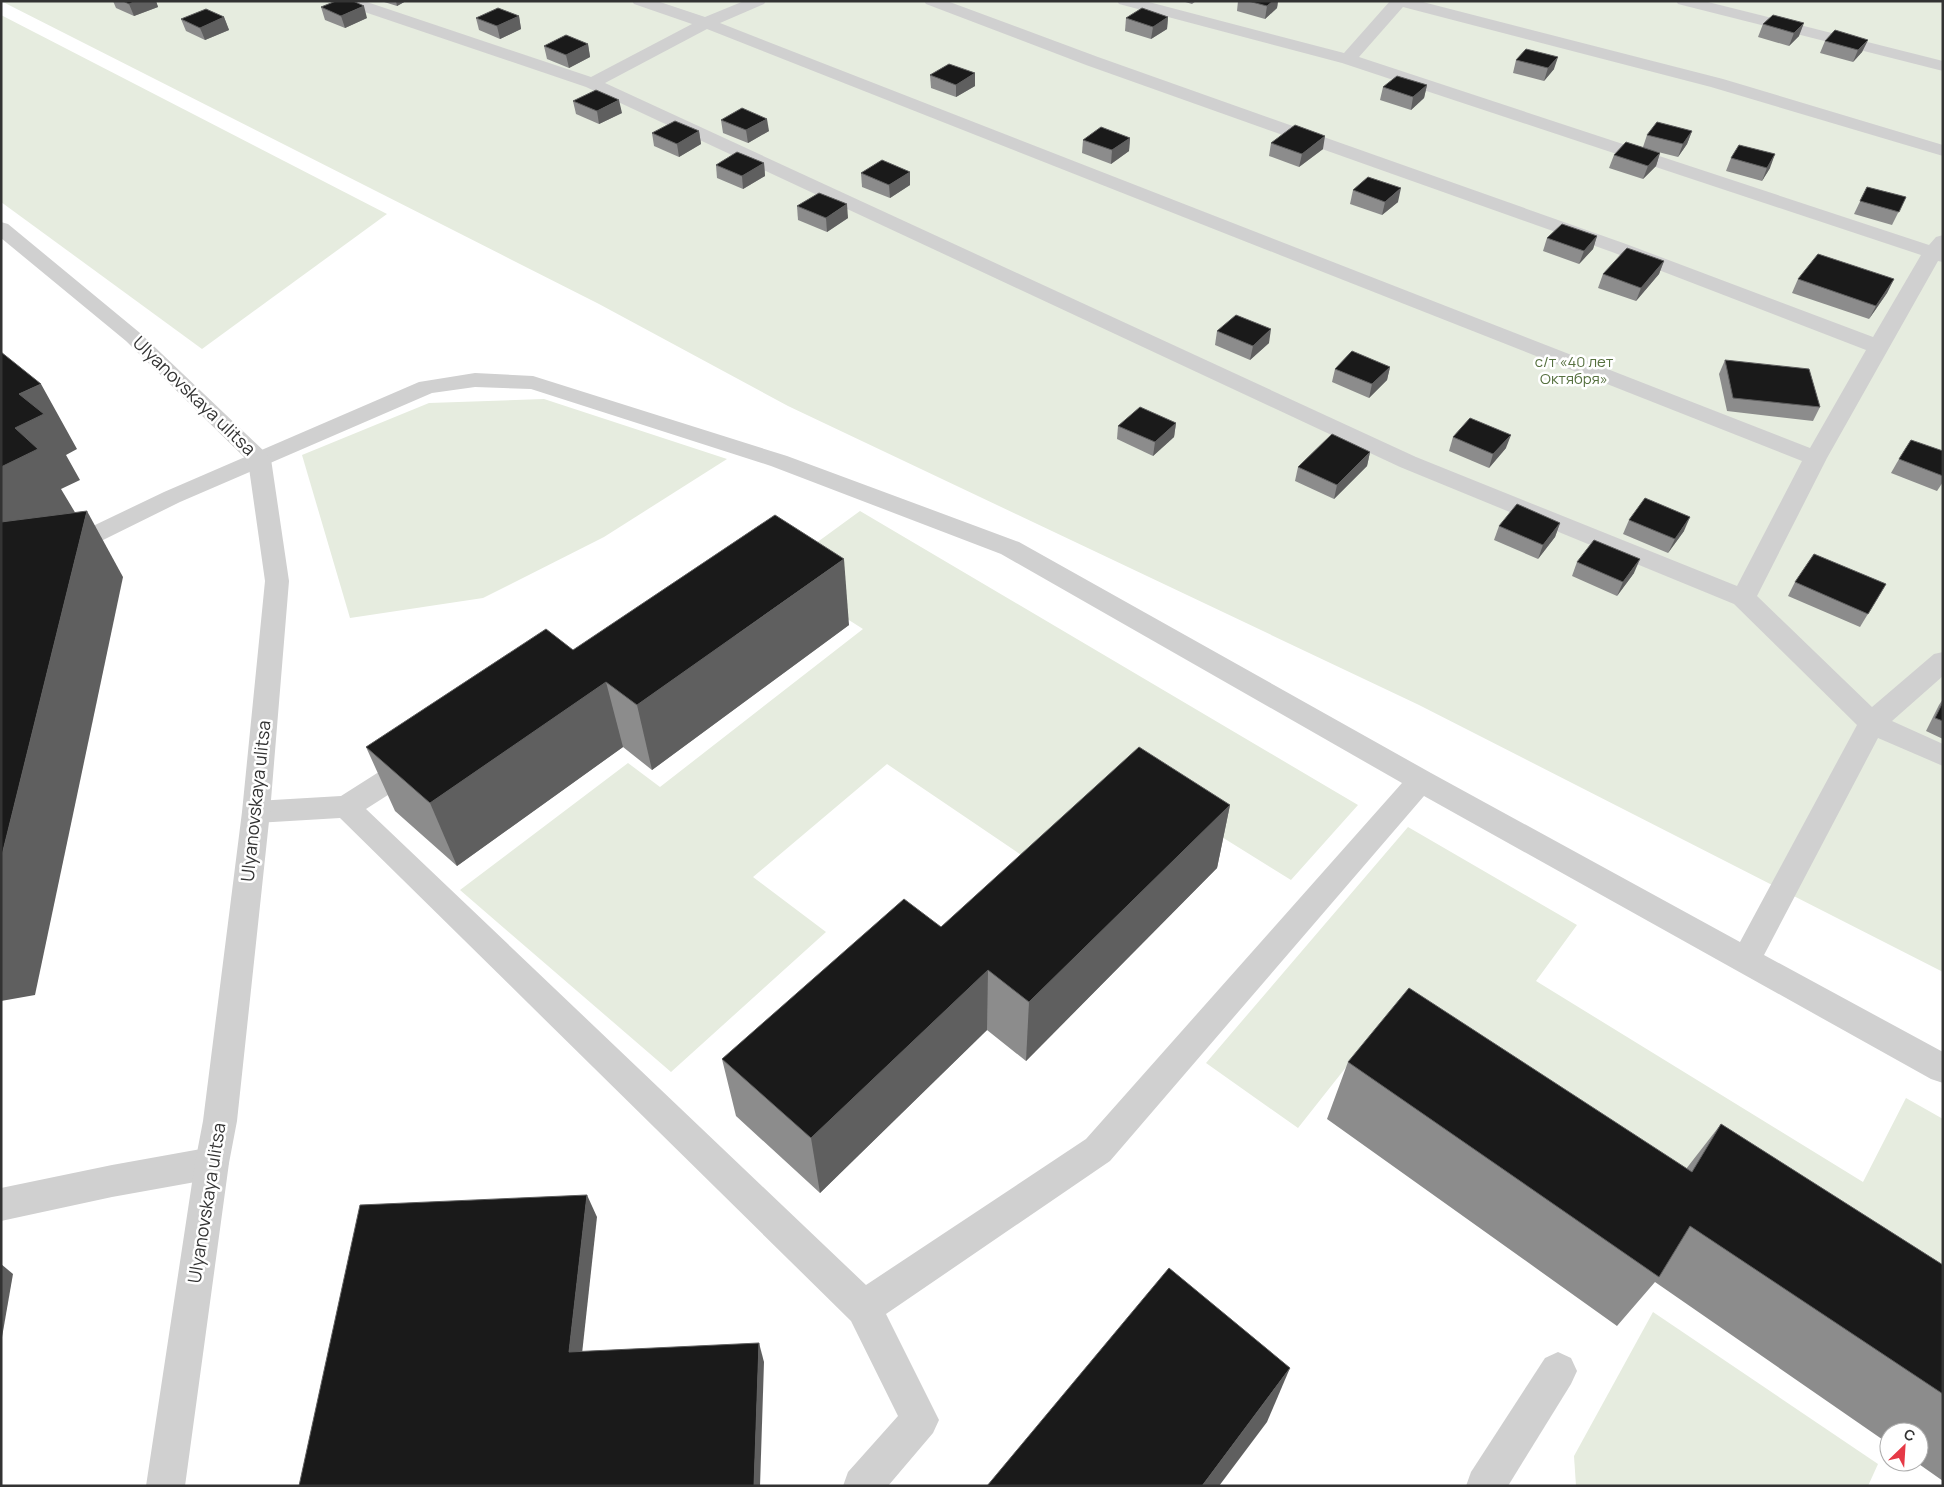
<svg xmlns="http://www.w3.org/2000/svg" width="1944" height="1487" viewBox="0 0 1944 1487" font-family="Manrope,sans-serif">
<rect width="100%" height="100%" fill="#fff"/>
<!-- green -->
<g fill="#e6ecdf">
<polygon points="1,1 1943,1 1943,972 1419,705 788,406 599,304"/>
<polygon points="1,15 387,214 202,349 1,202"/>
<polygon points="544,399 727,459 604,537 483,598 350,618 302,455 429,403"/>
<polygon points="860,511 1358,805 1291,880 1132,781 1042,869 887,764 753,877 826,932 671,1072 460,890 628,763 660,787 863,629 775,573"/>
<polygon points="1408,827 1577,925 1536,981 1863,1182 1906,1098 1943,1119 1943,1337 1377,1028 1298,1128 1206,1063"/>
<polygon points="1653,1312 1878,1464 1868,1486 1576,1486 1574,1456"/>
</g>
<g fill="none" stroke-linecap="round" stroke-linejoin="round">
<!-- lane -->
<g fill="#d0d0d0" fill-rule="evenodd">
<path d="M339,1H364L591,77L692,24L634,4L632,1H657L705,17L744,1H766L764,4L720,23L1810,448L1866,350L1612,252L1086,65L926,4L924,1H947L1098,57L1626,244L1873,337L1921,255L1342,63L1119,4L1117,1H1145L1344,53L1390,1H1419L1723,79L1943,145V156L1711,87L1403,7L1359,57L1929,245L1936,237L1943,235V262L1938,261L1827,458L1757,596L1872,707L1934,654L1943,652V676L1892,721L1943,744V766L1878,738L1764,955L1943,1052V1083L1931,1079L1424,796L1110,1161L886,1314L939,1420L933,1433L888,1486H843L848,1472L898,1416L851,1321L340,818L256,823L246,820L242,812L246,804L256,801L341,796L404,756L414,753L424,756L428,764L424,772L366,809L866,1285L1086,1139L1402,783L1001,554L771,466L531,389L475,387L432,393L180,502L10,586L1,588V570L164,492L419,382L475,373L533,376L787,456L1019,542L1431,773L1740,942L1857,725L1734,604L1400,467L586,87L341,4ZM707,29L1802,461L1737,586L1416,457L605,83Z"/>
<polygon points="1676,1 1704,1 1943,61 1943,71 1678,4"/>
<polygon points="212,1147 224,1152 229,1163 224,1174 212,1179 112,1197 1,1221 1,1188 112,1165"/>
<polygon points="1558,1352 1571,1358 1577,1371 1571,1384 1508,1486 1466,1486 1471,1472 1545,1358"/>
</g>
<!-- street -->
<polygon fill="#d0d0d0" fill-rule="evenodd" points="1,222 8,224 140,333 267,454 271,459 289,581 270,812 237,1121 229,1163 185,1486 146,1486 195,1163 203,1121 242,812 265,581 248,461 126,341 1,238"/>
</g>
<!-- wall -->
<g fill="#8c8c8c">
<polygon points="113,1 156,1 158,7 134,16 116,8"/>
<polygon points="381,1 406,1 397,6"/>
<polygon points="1182,1 1196,1 1192,4"/>
<polygon points="1238,1 1278,1 1277,8 1265,19 1237,11"/>
<polygon points="321,7 367,18 345,28 325,20"/>
<polygon points="1773,15 1799,36 1789,46 1758,37 1763,24"/>
<polygon points="519,16 521,29 500,39 479,30 476,18"/>
<polygon points="224,17 229,30 205,40 186,31 181,19"/>
<polygon points="1168,17 1167,29 1151,39 1125,31 1126,18"/>
<polygon points="1868,40 1862,52 1853,62 1820,53 1825,41"/>
<polygon points="588,44 590,57 569,68 547,59 544,46"/>
<polygon points="1516,60 1554,69 1544,81 1513,73"/>
<polygon points="975,73 975,86 956,97 931,88 930,75"/>
<polygon points="1427,85 1424,98 1411,110 1380,100 1383,87"/>
<polygon points="573,101 622,113 599,124 576,114"/>
<polygon points="721,120 769,131 748,143 723,133"/>
<polygon points="699,131 701,144 679,157 654,146 652,133"/>
<polygon points="1692,131 1687,144 1678,157 1650,150 1660,153 1656,166 1643,179 1609,168 1614,155 1643,147 1647,135"/>
<polygon points="1130,138 1129,151 1111,164 1082,153 1083,140"/>
<polygon points="1271,143 1323,149 1299,167 1269,156"/>
<polygon points="1731,158 1770,168 1762,181 1726,171"/>
<polygon points="764,163 765,176 743,189 717,178 716,165"/>
<polygon points="910,172 910,185 890,198 862,187 861,173"/>
<polygon points="1867,187 1906,197 1892,225 1854,214"/>
<polygon points="1353,190 1398,202 1382,215 1350,204"/>
<polygon points="797,206 848,218 827,232 798,220"/>
<polygon points="1597,236 1593,249 1579,264 1543,251 1547,238"/>
<polygon points="1664,261 1659,274 1636,301 1598,288 1603,274"/>
<polygon points="1798,279 1894,279 1887,293 1869,319 1792,293"/>
<polygon points="1217,331 1269,343 1250,360 1215,345"/>
<polygon points="1725,360 1820,407 1813,421 1727,411 1719,374"/>
<polygon points="1390,367 1387,380 1369,398 1332,382 1335,369"/>
<polygon points="1176,423 1174,437 1153,456 1117,439 1118,426"/>
<polygon points="1453,437 1506,448 1489,468 1449,451"/>
<polygon points="1943,451 1943,482 1937,491 1891,473 1899,459"/>
<polygon points="1370,452 1367,466 1334,499 1295,481 1298,467"/>
<polygon points="1629,520 1684,531 1668,553 1623,534"/>
<polygon points="1560,523 1555,537 1538,559 1494,540 1499,526"/>
<polygon points="1577,562 1634,573 1617,596 1572,576"/>
<polygon points="1795,582 1886,584 1860,627 1788,596"/>
<polygon points="849,625 652,770 623,747 457,866 395,811 366,747 573,650"/>
<polygon points="1943,699 1943,739 1926,731 1939,705"/>
<polygon points="1230,805 1217,868 1026,1061 987,1030 820,1193 736,1116 722,1059 941,927"/>
<polygon points="1348,1062 1686,1169 1721,1124 1943,1265 1943,1481 1916,1462 1919,1462 1919,1432 1889,1432 1889,1444 1655,1282 1617,1326 1327,1119"/>
</g>
<!-- shaded-wall -->
<g fill="#5f5f5f">
<polygon points="136,1 156,1 158,7 134,16 129,4"/>
<polygon points="396,1 406,1 397,6"/>
<polygon points="1273,1 1278,1 1277,8 1265,19 1267,6"/>
<polygon points="364,6 367,18 345,28 341,16"/>
<polygon points="519,16 521,29 500,39 497,26"/>
<polygon points="224,17 229,30 205,40 200,28"/>
<polygon points="1168,17 1167,29 1151,39 1153,27"/>
<polygon points="1804,23 1799,36 1789,46 1794,33"/>
<polygon points="1868,40 1862,52 1853,62 1858,50"/>
<polygon points="588,44 590,57 569,68 566,55"/>
<polygon points="1558,57 1554,69 1544,81 1548,68"/>
<polygon points="975,73 975,86 956,97 956,85"/>
<polygon points="1427,85 1424,98 1411,110 1413,97"/>
<polygon points="619,100 622,113 599,124 597,111"/>
<polygon points="767,119 769,131 748,143 746,130"/>
<polygon points="699,131 701,144 679,157 677,144"/>
<polygon points="1692,131 1687,144 1678,157 1683,144"/>
<polygon points="1325,136 1323,149 1299,167 1302,154"/>
<polygon points="1130,138 1129,151 1111,164 1112,150"/>
<polygon points="1660,153 1656,166 1643,179 1648,166"/>
<polygon points="1775,154 1770,168 1762,181 1767,168"/>
<polygon points="764,163 765,176 743,189 742,176"/>
<polygon points="910,172 910,185 890,198 889,185"/>
<polygon points="1401,188 1398,202 1382,215 1385,202"/>
<polygon points="847,204 848,218 827,232 826,218"/>
<polygon points="1597,236 1593,249 1579,264 1584,251"/>
<polygon points="1664,261 1659,274 1636,301 1641,288"/>
<polygon points="1894,279 1887,293 1869,319 1876,306"/>
<polygon points="1271,329 1269,343 1250,360 1253,346"/>
<polygon points="1390,367 1387,380 1369,398 1372,384"/>
<polygon points="41,384 77,449 66,455 80,480 61,489 76,514 1,553 1,467 15,428 19,394"/>
<polygon points="1176,423 1174,437 1153,456 1155,442"/>
<polygon points="1511,435 1506,448 1489,468 1493,454"/>
<polygon points="1370,452 1367,466 1334,499 1337,485"/>
<polygon points="87,511 123,577 35,995 1,1001 1,859"/>
<polygon points="1690,517 1684,531 1668,553 1675,539"/>
<polygon points="1560,523 1555,537 1538,559 1543,545"/>
<polygon points="844,559 849,625 652,770 637,705"/>
<polygon points="1640,559 1634,573 1617,596 1623,582"/>
<polygon points="606,682 623,747 457,866 430,803"/>
<polygon points="1230,805 1217,868 1026,1061 1029,1002"/>
<polygon points="988,970 987,1030 820,1193 811,1138"/>
<polygon points="587,1195 597,1217 580,1372 569,1352"/>
<polygon points="1,1264 13,1274 1,1343"/>
<polygon points="759,1343 764,1362 760,1486 754,1486"/>
<polygon points="1290,1368 1267,1422 1219,1486 1202,1486"/>
</g>
<!-- building -->
<g fill="#1a1a1a" stroke="#5f5f5f">
<polygon points="123,1 136,1 129,4"/>
<polygon points="336,1 353,1 364,6 341,16 321,7"/>
<polygon points="1248,1 1273,1 1267,6"/>
<polygon points="498,8 519,16 497,26 476,18"/>
<polygon points="1142,8 1168,17 1153,27 1126,18"/>
<polygon points="206,9 224,17 200,28 181,19"/>
<polygon points="1773,15 1804,23 1794,33 1763,24"/>
<polygon points="1835,30 1868,40 1858,50 1825,41"/>
<polygon points="566,35 588,44 566,55 544,46"/>
<polygon points="1526,49 1558,57 1548,68 1516,60"/>
<polygon points="949,64 975,73 956,85 930,75"/>
<polygon points="1397,76 1427,85 1413,97 1383,87"/>
<polygon points="596,90 619,100 597,111 573,101"/>
<polygon points="742,108 767,119 746,130 721,120"/>
<polygon points="675,121 699,131 677,144 652,133"/>
<polygon points="1657,122 1692,131 1683,144 1647,135"/>
<polygon points="1295,125 1325,136 1302,154 1271,143"/>
<polygon points="1101,127 1130,138 1112,150 1083,140"/>
<polygon points="1626,142 1660,153 1648,166 1614,155"/>
<polygon points="1739,145 1775,154 1767,168 1731,158"/>
<polygon points="737,152 764,163 742,176 716,165"/>
<polygon points="882,160 910,172 889,185 861,173"/>
<polygon points="1368,177 1401,188 1385,202 1353,190"/>
<polygon points="1867,187 1906,197 1899,212 1860,201"/>
<polygon points="819,193 847,204 826,218 797,206"/>
<polygon points="1562,224 1597,236 1584,251 1547,238"/>
<polygon points="1627,248 1664,261 1641,288 1603,274"/>
<polygon points="1818,254 1894,279 1876,306 1798,279"/>
<polygon points="1236,315 1271,329 1253,346 1217,331"/>
<polygon points="1352,351 1390,367 1372,384 1335,369"/>
<polygon points="1,352 41,384 19,394 44,414 15,428 38,449 1,467"/>
<polygon points="1725,360 1809,369 1820,407 1733,398"/>
<polygon points="1140,407 1176,423 1155,442 1118,426"/>
<polygon points="1470,418 1511,435 1493,454 1453,437"/>
<polygon points="1332,434 1370,452 1337,485 1298,467"/>
<polygon points="1911,440 1943,451 1943,476 1899,459"/>
<polygon points="1645,498 1690,517 1675,539 1629,520"/>
<polygon points="1517,504 1560,523 1543,545 1499,526"/>
<polygon points="87,511 1,859 1,522"/>
<polygon points="775,515 844,559 637,705 606,682 430,803 366,747 546,629 573,650"/>
<polygon points="1594,540 1640,559 1623,582 1577,562"/>
<polygon points="1814,554 1886,584 1868,614 1795,582"/>
<polygon points="1943,702 1943,721 1935,718"/>
<polygon points="1139,747 1230,805 1029,1002 988,970 811,1138 722,1059 904,899 941,927"/>
<polygon points="1409,988 1692,1172 1721,1124 1943,1265 1943,1394 1690,1226 1659,1277 1348,1062"/>
<polygon points="587,1195 569,1352 759,1343 754,1486 299,1486 360,1205"/>
<polygon points="1169,1268 1290,1368 1202,1486 987,1486"/>
</g>
<g text-anchor="middle" stroke-width="5" stroke-linejoin="round" paint-order="stroke">
<!-- far-park labels -->
<g font-size="15" fill="#56703f" stroke="#fff">
<text x="1574" y="367">с/т «40 лет<tspan x="1574" dy="17">Октября»</tspan></text>
</g>
<!-- street labels -->
<g font-size="18" fill="#333" stroke="#fff">
<text transform="translate(194 396) rotate(44)" y="6">Ulyanovskaya ulitsa</text>
<text transform="translate(256 801) rotate(-84)" y="6">Ulyanovskaya ulitsa</text>
<text transform="translate(207 1203) rotate(-81)" y="6">Ulyanovskaya ulitsa</text>
</g>
</g>
<!-- border -->
<rect width="1944" height="1487" fill="none" stroke="#333333" stroke-width="5"/>
<!-- north arrow -->
<g transform="translate(1904 1447) rotate(25)"><circle r="24" fill="#ffffff" stroke="#adadad"/>
<path d="M0-4L9 19L0 12L-9 19Z" fill="#e63946"/>
<text y="-8" font-size="14" font-weight="bold" text-anchor="middle" fill="#333333">С</text>
</g>
</svg>
